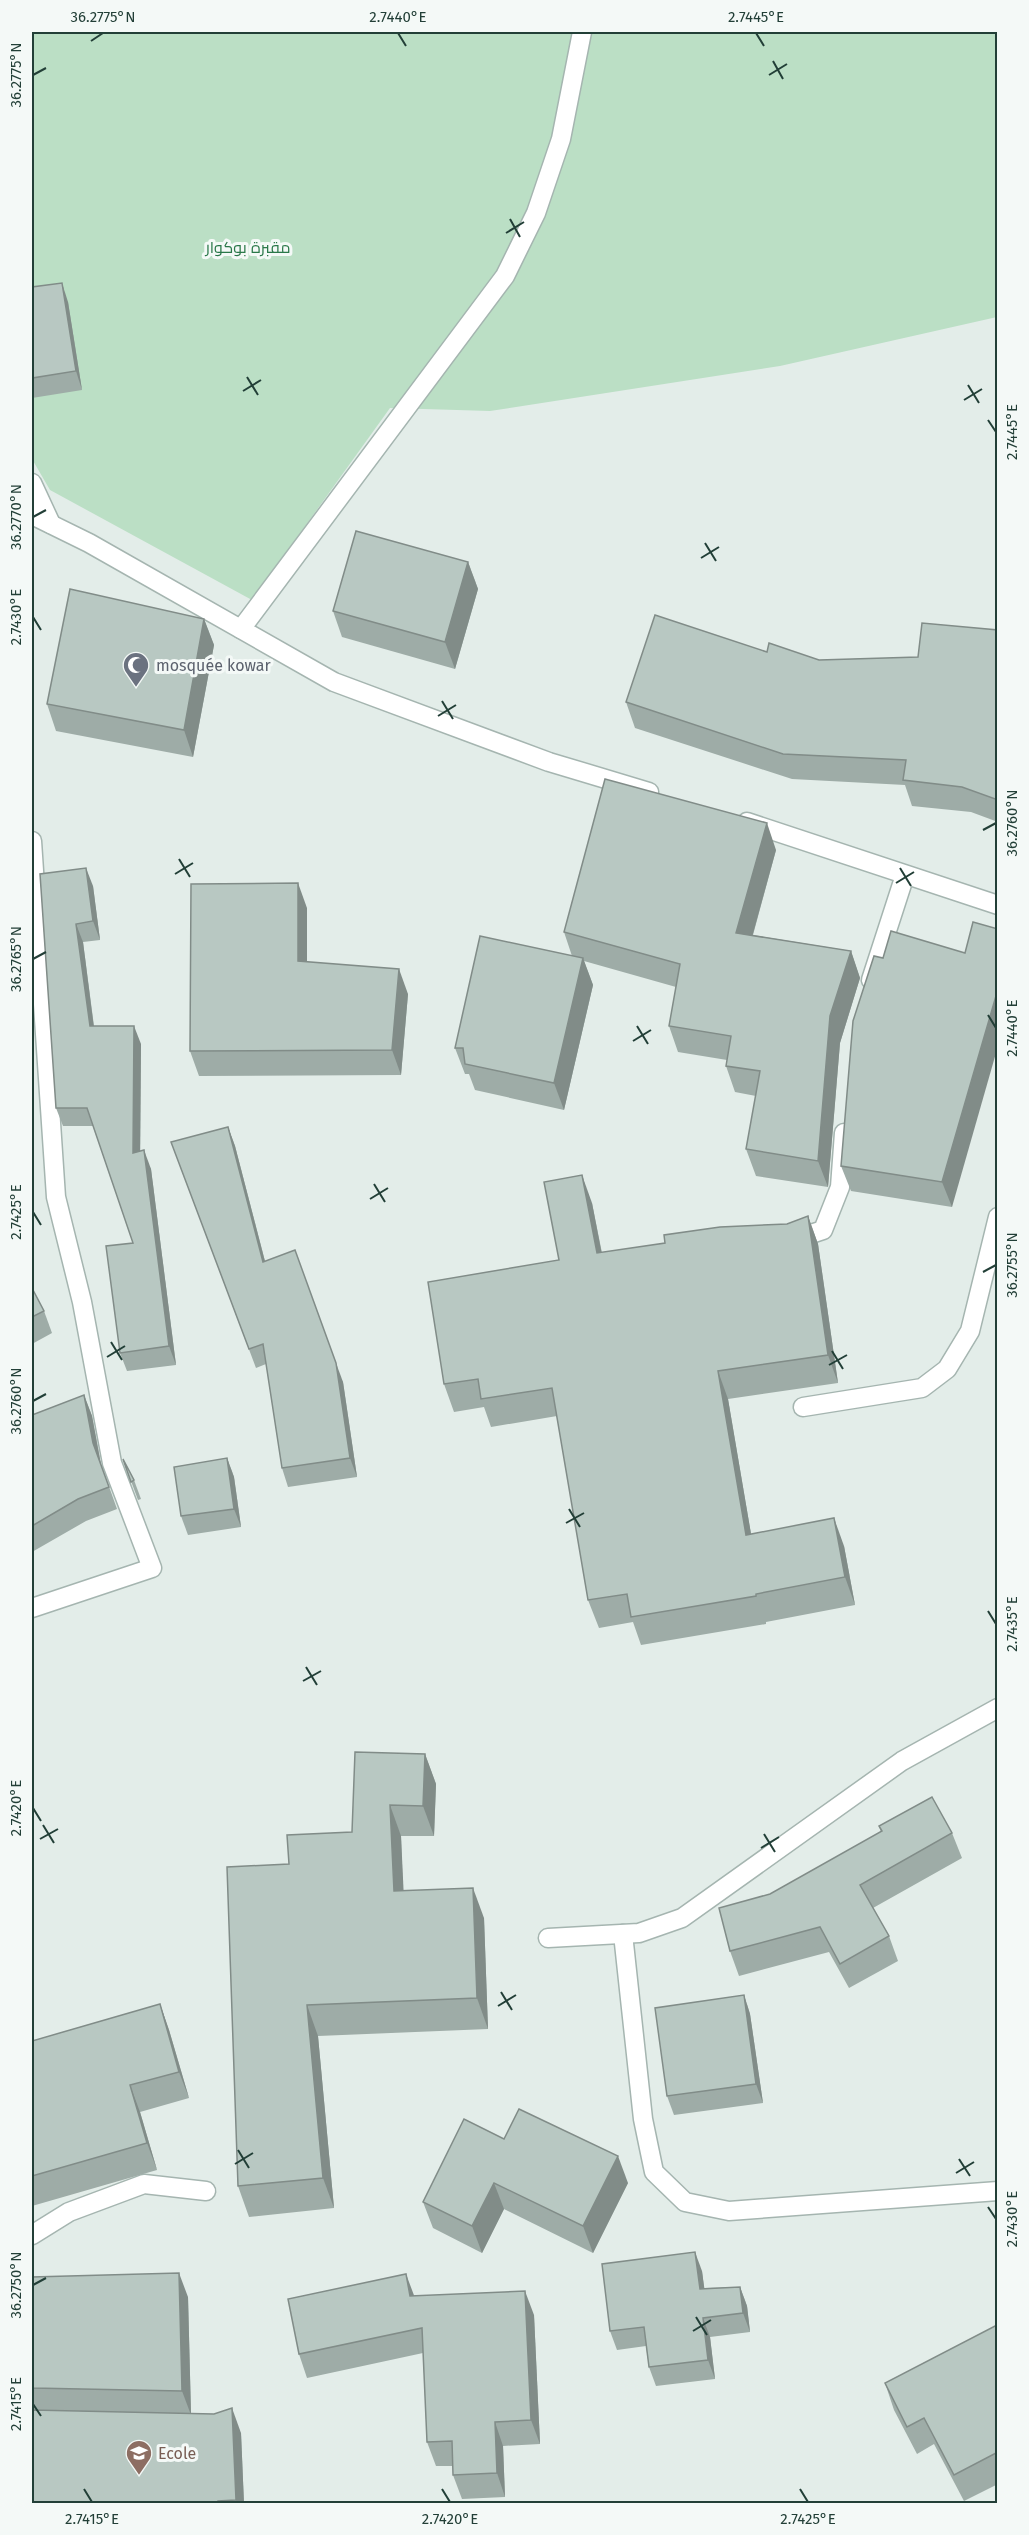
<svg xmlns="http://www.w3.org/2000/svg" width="1029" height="2535" viewBox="0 0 1029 2535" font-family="'Fira Sans',Cairo,sans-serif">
<rect width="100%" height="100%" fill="#e3ede9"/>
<!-- green -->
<polygon fill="#bbdfc5" points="32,32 997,32 997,317 780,366 490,411 390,408 252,600 50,490 32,459"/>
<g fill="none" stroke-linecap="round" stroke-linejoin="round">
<!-- minor casing -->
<g stroke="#a5b5b0" stroke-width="21">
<g id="minor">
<polyline points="32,483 51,524"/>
<polyline points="32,515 89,543 334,682 549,762 649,792"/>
<polyline points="241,629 505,276 536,213 561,139 582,32"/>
<polyline points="747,822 998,905"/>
<polyline points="32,841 56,1197 82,1302 112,1463 152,1568 32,1608"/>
<polyline points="871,980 905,875"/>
<polyline points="793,1240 823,1230 840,1187 844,1133"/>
<polyline points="803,1407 922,1388 947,1369 970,1331 998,1217"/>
<polyline points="623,1934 643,2119 654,2172 685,2202 729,2211 998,2191"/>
<polyline points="548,1938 639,1933 682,1918 902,1761 998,1708"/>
<polyline points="32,2235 69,2212 144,2184 206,2191"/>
</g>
</g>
<!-- minor -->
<use href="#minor" stroke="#fff" stroke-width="18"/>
</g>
<!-- wall -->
<g fill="#9eaca7">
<polygon points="32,287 68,302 82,390 32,398"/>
<polygon points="468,562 478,589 455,669 342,637 333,611"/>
<polygon points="204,619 214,645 193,757 56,731 47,704"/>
<polygon points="998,630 998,822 971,812 912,806 905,785 792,779 635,728 626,702 767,652 819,660 918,657"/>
<polygon points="776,850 753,935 851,951 860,978 840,1043 828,1187 756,1176 746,1149 756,1096 735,1092 726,1066 727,1060 678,1052 669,1026 676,987 584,961 593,985 564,1110 475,1090 469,1074 465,1074 455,1048 572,956 564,932"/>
<polygon points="40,874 93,886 100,940 83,942 94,1026 141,1044 140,1151 151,1169 176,1365 127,1371 120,1353 133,1243 93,1126 63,1126 56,1108"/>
<polygon points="307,908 307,962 408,994 401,1075 199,1076 190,1051"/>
<polygon points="965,953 952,1207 851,1191 841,1166 883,958"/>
<polygon points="228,1127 235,1146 265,1261 343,1382 357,1477 288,1487 282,1468 266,1364 256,1368 171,1142"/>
<polygon points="592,1203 602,1253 787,1224 808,1216 818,1244 838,1383 728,1399 751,1534 844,1546 855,1605 766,1622 766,1624 641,1645 633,1622 599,1628 588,1600 557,1416 491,1427 484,1407 454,1412 444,1384 559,1260"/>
<polygon points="32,1288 44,1311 52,1333 32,1344"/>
<polygon points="84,1395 92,1416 101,1464 117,1509 86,1521 32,1552 32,1415"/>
<polygon points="227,1458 234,1477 241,1527 188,1535 181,1516"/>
<polygon points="123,1459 134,1480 141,1499 138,1500"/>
<polygon points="425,1754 436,1784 434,1836 401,1836 403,1891 484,1918 488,2029 318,2036 334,2208 249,2217 238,2186 289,1864 352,1832"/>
<polygon points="879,1826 952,1833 962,1858 873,1908 889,1936 898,1961 849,1988 829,1952 739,1976 730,1951 770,1894 881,1832"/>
<polygon points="744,1995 750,2014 763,2103 674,2115 667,2096"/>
<polygon points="160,2004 169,2030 189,2098 140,2112 157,2170 32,2206 32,2041"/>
<polygon points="504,2139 628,2183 593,2253 504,2209 482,2253 433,2228 423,2202"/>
<polygon points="702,2271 704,2288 740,2287 747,2306 750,2332 710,2337 715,2379 656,2386 649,2367 646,2346 617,2350 610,2331"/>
<polygon points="32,2277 188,2297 191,2413 241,2433 244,2504 32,2504"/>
<polygon points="414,2296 534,2315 540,2444 503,2446 505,2497 462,2499 453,2475 453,2466 436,2466 427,2442 423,2353 307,2378 299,2354"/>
<polygon points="998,2326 998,2484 964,2501 934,2444 917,2454 894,2410 885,2383"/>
</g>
<!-- shaded-wall -->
<g fill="#818c88">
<polygon points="62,283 68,302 82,390 76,371"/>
<polygon points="468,562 478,589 455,669 445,642"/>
<polygon points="204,619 214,645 193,757 184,730"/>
<polygon points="767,823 776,850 746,959 736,933"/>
<polygon points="86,868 93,886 100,940 93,921"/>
<polygon points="298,883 307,908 307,986 298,961"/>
<polygon points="76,924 83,942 96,1044 90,1026"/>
<polygon points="851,951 860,978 840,1043 828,1187 818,1161 830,1016"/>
<polygon points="583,958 593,985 564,1110 554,1083"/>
<polygon points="399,969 408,994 401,1075 392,1050"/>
<polygon points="998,989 998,1046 952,1207 942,1182"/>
<polygon points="32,1001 34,1038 32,1031"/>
<polygon points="134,1026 141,1044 140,1172 133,1153"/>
<polygon points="228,1127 235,1146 270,1281 263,1262"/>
<polygon points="144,1150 151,1169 176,1365 169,1346"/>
<polygon points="582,1175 592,1203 607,1281 597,1253"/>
<polygon points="808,1216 818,1244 838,1383 828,1355"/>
<polygon points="336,1363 343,1382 357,1477 350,1458"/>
<polygon points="718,1371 728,1399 756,1563 746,1535"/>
<polygon points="84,1395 92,1416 101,1465 93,1443"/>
<polygon points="227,1458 234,1477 241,1527 234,1509"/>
<polygon points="834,1518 844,1546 855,1605 845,1577"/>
<polygon points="425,1754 436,1784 434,1836 423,1806"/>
<polygon points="390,1805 401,1836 405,1921 394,1891"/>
<polygon points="473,1888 484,1918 488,2029 477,1998"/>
<polygon points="744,1995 750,2014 763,2103 756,2084"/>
<polygon points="160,2004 169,2030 189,2098 179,2072"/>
<polygon points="307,2005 318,2036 334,2208 323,2178"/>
<polygon points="130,2085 140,2112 157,2170 147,2143"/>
<polygon points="618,2156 628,2183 593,2253 583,2226"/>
<polygon points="494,2183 504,2209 482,2253 472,2226"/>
<polygon points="695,2252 702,2271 707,2308 700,2289"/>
<polygon points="179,2273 188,2297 191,2415 182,2391"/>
<polygon points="406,2274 415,2298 410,2296"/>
<polygon points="740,2287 747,2306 750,2332 743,2313"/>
<polygon points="525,2291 534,2315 540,2444 531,2420"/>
<polygon points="703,2318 710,2337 715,2379 708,2360"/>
<polygon points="232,2408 241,2433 244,2504 237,2504 236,2500"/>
<polygon points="495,2422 503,2446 505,2497 497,2473"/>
</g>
<!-- building -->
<g fill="#b8c8c2" stroke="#818c88" stroke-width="1.5">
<polygon points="62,283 76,371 32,378 32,287"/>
<polygon points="356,531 468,562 445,642 333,611"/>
<polygon points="70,589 204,619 184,730 47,704"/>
<polygon points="655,615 767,652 769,643 819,660 918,657 922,623 998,630 998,800 962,787 903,780 906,760 783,754 626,702"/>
<polygon points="605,779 767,823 736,933 851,951 830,1016 818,1161 746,1149 760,1071 726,1066 731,1036 669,1026 680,964 564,932"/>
<polygon points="86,868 93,921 76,924 90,1026 134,1026 133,1153 144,1150 169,1346 120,1353 106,1246 133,1243 87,1108 56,1108 40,874"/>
<polygon points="298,883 298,961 399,969 392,1050 190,1051 191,884"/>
<polygon points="973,922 998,929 998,989 942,1182 841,1166 853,1021 874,956 883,958 891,931 965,953"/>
<polygon points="480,936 583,958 554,1083 465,1064 463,1048 455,1048"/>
<polygon points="228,1127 263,1262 295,1250 336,1363 350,1458 282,1468 263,1344 249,1349 171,1142"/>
<polygon points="582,1175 597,1253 665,1243 664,1235 720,1227 787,1224 808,1216 828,1355 718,1371 746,1535 834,1518 845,1577 756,1594 756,1596 631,1617 627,1594 588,1600 552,1388 481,1399 478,1379 444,1384 428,1282 559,1260 544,1182"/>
<polygon points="32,1288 44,1311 32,1317"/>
<polygon points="84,1395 93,1443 109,1487 78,1499 32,1526 32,1415"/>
<polygon points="227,1458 234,1509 181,1516 174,1467"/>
<polygon points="123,1459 134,1480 131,1482"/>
<polygon points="355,1752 425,1754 423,1806 390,1805 394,1891 473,1888 477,1998 307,2005 323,2178 238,2186 227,1867 289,1864 287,1835 352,1832"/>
<polygon points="932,1797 952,1833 860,1885 889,1936 840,1964 820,1927 730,1951 719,1908 770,1894 882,1831 879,1826"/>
<polygon points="744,1995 756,2084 667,2096 655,2008"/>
<polygon points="160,2004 179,2072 130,2085 147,2143 32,2176 32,2041"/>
<polygon points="519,2109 618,2156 583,2226 494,2183 472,2226 423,2202 464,2119 504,2139"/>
<polygon points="695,2252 700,2289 740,2287 743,2313 703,2318 708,2360 649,2367 644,2327 610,2331 602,2264"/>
<polygon points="179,2273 182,2391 32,2388 32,2277"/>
<polygon points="406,2274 410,2296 525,2291 531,2420 495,2422 497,2473 453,2475 452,2441 427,2442 422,2328 299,2354 288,2299"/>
<polygon points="997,2325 998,2452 954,2475 924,2418 907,2427 885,2383"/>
<polygon points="232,2408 236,2500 218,2501 218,2504 32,2504 32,2410 214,2414"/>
</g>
<!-- ticks -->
<path fill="none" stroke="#223f37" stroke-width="2" d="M398,33L406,46M756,33L764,46M91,41L103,33M773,61L783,79M33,75L46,68M769,75L787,64M510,219L520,237M506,233L524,222M247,377L258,395M968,385L979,403M243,391L261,380M964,400L982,389M988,420L996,432M33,517L46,510M705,543L716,561M701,558L719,547M33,617L41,630M442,701L453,719M438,716L456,705M983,830L996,823M179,859L190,877M900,868L911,886M175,874L193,863M896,883L914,872M33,959L46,952M988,1015L996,1028M637,1026L648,1044M633,1041L651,1030M374,1184L385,1202M370,1199L388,1188M33,1212L41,1225M983,1272L996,1265M111,1342L122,1360M832,1351L843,1369M107,1357L125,1346M829,1365L847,1355M33,1401L46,1394M569,1509L580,1527M566,1523L584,1513M988,1611L996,1624M306,1667L317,1685M303,1681L321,1671M33,1808L41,1821M43,1825L54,1843M764,1834L775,1852M40,1839L58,1829M761,1848L779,1837M501,1992L512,2010M498,2006L516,1995M238,2150L249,2168M959,2159L970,2176M235,2164L253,2153M956,2173L974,2162M988,2207L996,2219M33,2285L46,2278M696,2317L707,2335M693,2331L711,2320M33,2404L41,2416M84,2489L92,2502M442,2489L450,2502M800,2489L808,2502"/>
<!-- icons -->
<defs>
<g id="mosque-pin" transform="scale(1.35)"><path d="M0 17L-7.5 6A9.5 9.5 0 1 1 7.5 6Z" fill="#6b7280" stroke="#f4f9f7"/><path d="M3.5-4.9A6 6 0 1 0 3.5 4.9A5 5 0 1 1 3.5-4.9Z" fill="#fff"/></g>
<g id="school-pin" transform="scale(1.35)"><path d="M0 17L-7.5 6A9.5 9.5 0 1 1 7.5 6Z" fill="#8d6e63" stroke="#f4f9f7"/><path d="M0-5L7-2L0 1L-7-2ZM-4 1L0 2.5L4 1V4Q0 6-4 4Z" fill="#fff"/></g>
</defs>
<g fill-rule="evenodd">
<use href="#mosque-pin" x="136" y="665"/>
<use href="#school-pin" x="139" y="2453"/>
</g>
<g text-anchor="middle" stroke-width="6" stroke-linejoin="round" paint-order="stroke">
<!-- park labels -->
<g font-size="16" fill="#2a7849" stroke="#f4f9f7">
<text x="248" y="253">مقبرة بوكوار</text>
</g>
<!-- worship labels -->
<g font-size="16" fill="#5b616d" stroke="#f4f9f7" text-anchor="start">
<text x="156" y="671">mosquée kowar</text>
</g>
<!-- education labels -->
<g font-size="16" fill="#785e54" stroke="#f4f9f7" text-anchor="start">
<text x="158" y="2459">Ecole</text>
</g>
</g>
<!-- border -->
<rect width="1029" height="2535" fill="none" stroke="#f4f9f7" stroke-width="66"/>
<rect x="33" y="33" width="963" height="2469" fill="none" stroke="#223f37" stroke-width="2"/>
<g font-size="15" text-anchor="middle" fill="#223f37">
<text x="103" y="22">36.2775°N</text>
<text x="398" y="22">2.7440°E</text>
<text x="756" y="22">2.7445°E</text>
<text transform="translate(16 75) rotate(-90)" y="5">36.2775°N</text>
<text transform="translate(1012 432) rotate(-90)" y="5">2.7445°E</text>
<text transform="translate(16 517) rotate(-90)" y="5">36.2770°N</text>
<text transform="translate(16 617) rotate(-90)" y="5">2.7430°E</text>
<text transform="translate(1012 823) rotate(-90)" y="5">36.2760°N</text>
<text transform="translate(16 959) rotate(-90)" y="5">36.2765°N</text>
<text transform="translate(1012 1028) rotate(-90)" y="5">2.7440°E</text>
<text transform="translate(16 1212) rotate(-90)" y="5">2.7425°E</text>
<text transform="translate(1012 1265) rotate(-90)" y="5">36.2755°N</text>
<text transform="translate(16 1401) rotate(-90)" y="5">36.2760°N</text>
<text transform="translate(1012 1624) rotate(-90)" y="5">2.7435°E</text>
<text transform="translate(16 1808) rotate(-90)" y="5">2.7420°E</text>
<text transform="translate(1012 2219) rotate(-90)" y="5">2.7430°E</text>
<text transform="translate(16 2285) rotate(-90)" y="5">36.2750°N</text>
<text transform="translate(16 2404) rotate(-90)" y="5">2.7415°E</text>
<text x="92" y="2524">2.7415°E</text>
<text x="450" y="2524">2.7420°E</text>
<text x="808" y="2524">2.7425°E</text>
</g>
</svg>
